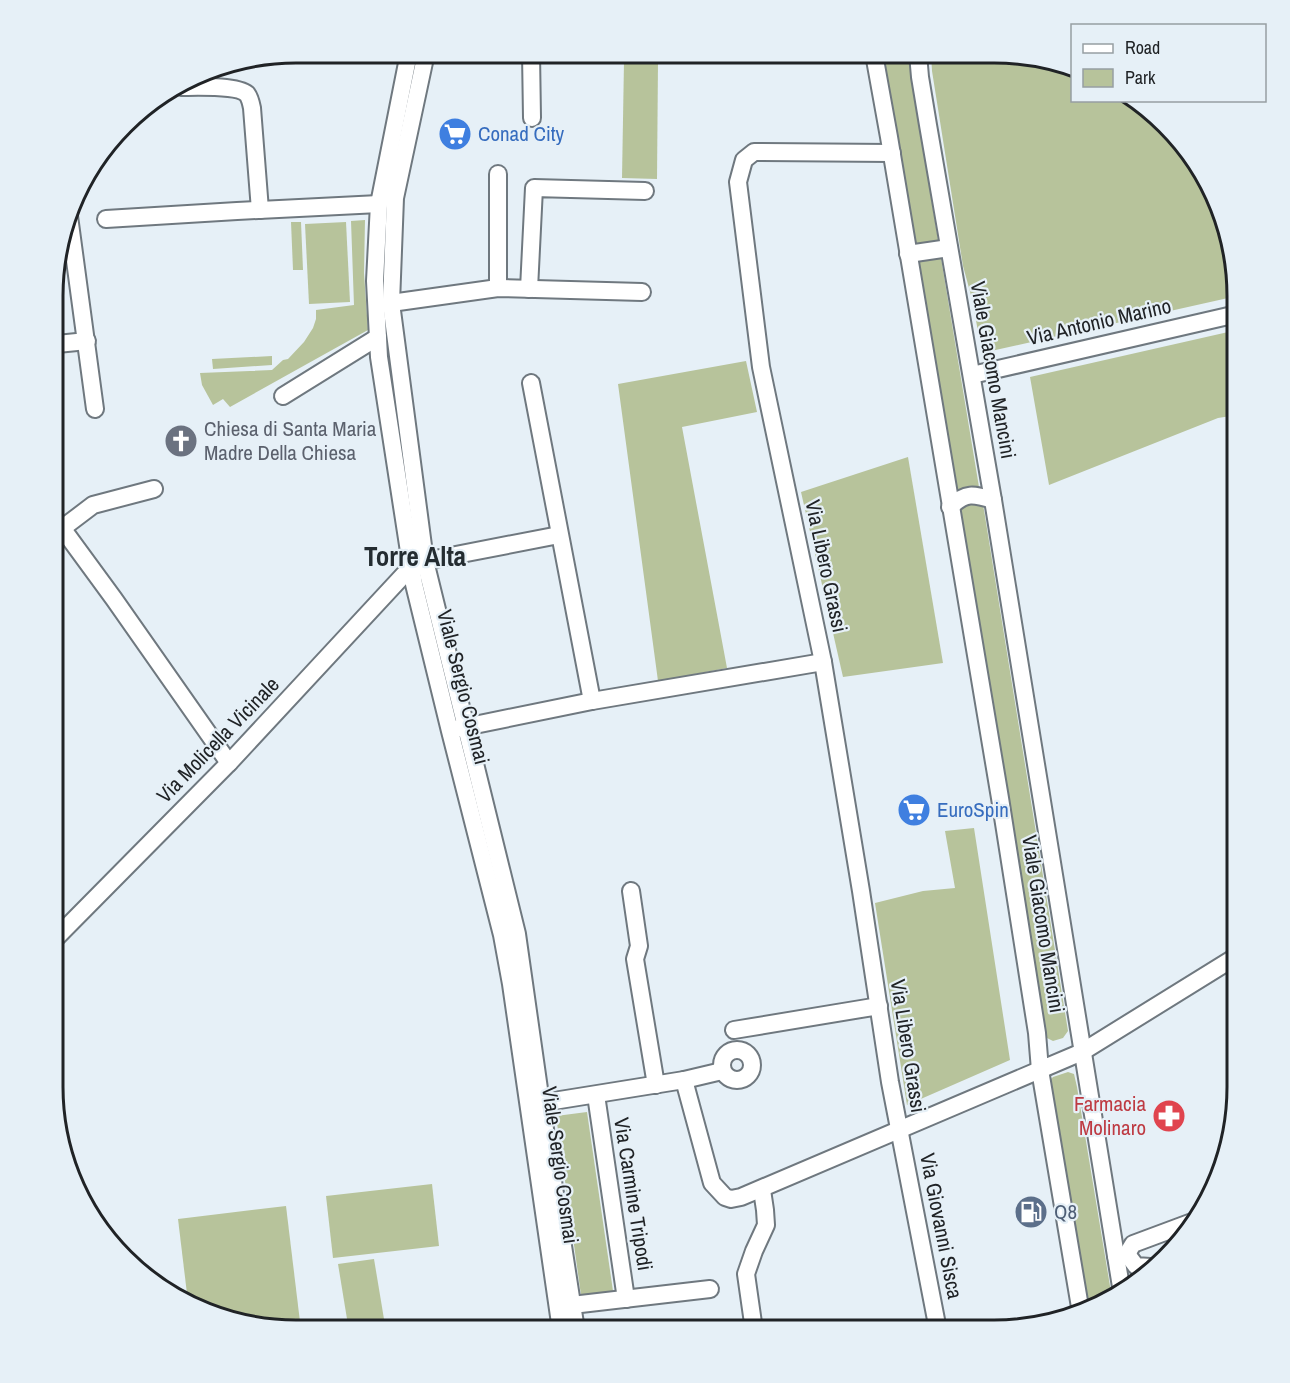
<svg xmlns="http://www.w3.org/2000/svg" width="1290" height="1383" viewBox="0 0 1290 1383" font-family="'Archivo Narrow',sans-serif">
<rect width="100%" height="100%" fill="#e6f0f7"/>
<!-- green -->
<g fill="#b7c39b">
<polygon points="882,54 910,54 920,131 979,487 984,510 1068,1031 1063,1038 1053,1041 1045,1037 953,492"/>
<polygon points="931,54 1026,55 1072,70 1072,100 1132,101 1196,160 1225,218 1237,280 1237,296 982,353 972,299 963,266 932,71"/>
<polygon points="624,61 658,62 657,179 622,178"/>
<polygon points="365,220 364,273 368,330 230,407 223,399 213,405 202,385 200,373 272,370 283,360 288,359 304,342 313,328 316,319 316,310 354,305 351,221"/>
<polygon points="291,222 301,222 303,270 293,270"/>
<polygon points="346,222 350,302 309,304 305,224"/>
<polygon points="1237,330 1237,415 1218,418 1049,485 1030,377"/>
<polygon points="272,356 272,365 213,369 212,359"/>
<polygon points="746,361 757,412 682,427 727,668 658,681 618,384"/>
<polygon points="908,457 943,663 843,677 801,492"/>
<polygon points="974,828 1010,1060 907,1105 875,903 923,891 955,888 945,831"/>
<polygon points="1068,1072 1074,1074 1077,1087 1112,1298 1086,1311 1048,1082 1053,1077"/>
<polygon points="587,1112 613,1291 581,1295 556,1116"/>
<polygon points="432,1184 439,1246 333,1258 326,1196"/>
<polygon points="286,1206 301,1330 280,1330 188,1302 178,1219"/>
<polygon points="374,1259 384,1319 348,1325 338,1264"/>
</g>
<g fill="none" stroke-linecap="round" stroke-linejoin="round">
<!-- minor casing -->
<g stroke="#6f787f" stroke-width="20">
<g id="minor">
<polyline points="409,53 379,204 375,281 379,357 414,584 450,731 502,935 511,984 561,1330"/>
<polyline points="426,53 395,198 391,303 425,561 517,934 541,1103 576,1330"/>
<polyline points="531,53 532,118"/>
<polyline points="874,54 889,137 1000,798 1037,1033 1040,1070 1081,1313"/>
<polyline points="918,54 920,77 928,125 993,500 1122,1293"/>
<path d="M181,87C195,87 237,85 247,94C250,98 251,103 252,108L260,210"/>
<polyline points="892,153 754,152 744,160 738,182 761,367 823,662 861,891 890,1082 938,1330"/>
<polyline points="498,174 498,288"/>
<polyline points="69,216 95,409"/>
<polyline points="106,219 237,211 379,204"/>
<polyline points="908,254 949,248"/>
<polyline points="529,289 534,188 645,191"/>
<polyline points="391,303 498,288 642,292"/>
<polyline points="57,344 87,341"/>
<polyline points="972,375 1237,314"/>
<polyline points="531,383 592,701"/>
<polyline points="283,396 378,337"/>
<path d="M950,507C966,492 973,494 993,500"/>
<polyline points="62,528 114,599 229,763"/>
<polyline points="56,533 93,505 154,489"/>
<polyline points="425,561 559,535"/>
<polyline points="455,729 592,701 823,662"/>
<polyline points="631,891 639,946 635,959 656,1085"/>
<polyline points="54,940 229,763 411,567"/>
<polyline points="734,1030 879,1006"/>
<circle cx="737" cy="1065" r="15"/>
<polyline points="684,1080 722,1071"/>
<polyline points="596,1095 626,1299"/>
<polyline points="541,1103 684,1080 712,1183 725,1197 731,1199 741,1197 1082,1052 1237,956"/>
<polyline points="1127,1254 1136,1266 1150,1267"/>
<polyline points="1116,1256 1127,1254 1133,1244 1192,1222"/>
<polyline points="572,1305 710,1289"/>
<polyline points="754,1330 746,1274 754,1251 766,1225 765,1210 762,1190"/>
</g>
</g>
<!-- minor -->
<use href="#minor" stroke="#fff" stroke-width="16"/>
</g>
<!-- icons -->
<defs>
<g id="supermarket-disc" transform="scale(1.725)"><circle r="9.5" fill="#3f7fe0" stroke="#e6f0f7"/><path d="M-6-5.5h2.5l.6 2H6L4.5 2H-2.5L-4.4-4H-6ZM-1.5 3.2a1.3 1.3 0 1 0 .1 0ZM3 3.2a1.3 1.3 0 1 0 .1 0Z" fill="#fff"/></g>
<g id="church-disc" transform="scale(1.725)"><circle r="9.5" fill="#6b7280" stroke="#e6f0f7"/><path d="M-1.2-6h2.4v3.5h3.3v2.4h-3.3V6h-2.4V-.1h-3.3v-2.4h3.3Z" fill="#fff"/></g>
<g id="pharmacy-disc" transform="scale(1.725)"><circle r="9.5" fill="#e0444e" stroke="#e6f0f7"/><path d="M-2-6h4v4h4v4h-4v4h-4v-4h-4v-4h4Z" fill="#fff"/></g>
<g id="fuel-disc" transform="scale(1.725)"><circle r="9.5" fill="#5c6f8a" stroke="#e6f0f7"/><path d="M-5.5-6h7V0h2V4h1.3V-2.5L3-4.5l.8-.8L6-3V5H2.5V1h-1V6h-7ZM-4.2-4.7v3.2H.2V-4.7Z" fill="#fff"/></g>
</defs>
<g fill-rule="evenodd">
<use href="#supermarket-disc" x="455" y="134"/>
<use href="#church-disc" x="181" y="441"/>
<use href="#supermarket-disc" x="914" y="810"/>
<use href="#pharmacy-disc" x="1169" y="1116"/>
<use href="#fuel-disc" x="1031" y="1212"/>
</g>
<g text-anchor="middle" stroke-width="4.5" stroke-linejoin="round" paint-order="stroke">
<!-- shop labels -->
<g font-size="21" fill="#366cbe" stroke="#e6f0f7" text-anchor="start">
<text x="478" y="141">Conad City</text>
<text x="937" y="817">EuroSpin</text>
</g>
<!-- street labels -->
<g font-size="21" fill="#202326" stroke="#e6f0f7">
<text transform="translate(1099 322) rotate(-13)" y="7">Via Antonio Marino</text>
<text transform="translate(993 370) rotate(80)" y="7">Viale Giacomo Mancini</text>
<text transform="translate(826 566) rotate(78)" y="7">Via Libero Grassi</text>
<text transform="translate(463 687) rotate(76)" y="7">Viale Sergio Cosmai</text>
<text transform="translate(218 740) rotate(-46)" y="7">Via Molicella Vicinale</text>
<text transform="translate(1043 924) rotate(81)" y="7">Viale Giacomo Mancini</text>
<text transform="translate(908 1046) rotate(81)" y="7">Via Libero Grassi</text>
<text transform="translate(560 1165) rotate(82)" y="7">Viale Sergio Cosmai</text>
<text transform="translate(633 1194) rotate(81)" y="7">Via Carmine Tripodi</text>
<text transform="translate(941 1226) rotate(79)" y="7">Via Giovanni Sisca</text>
</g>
<!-- worship labels -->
<g font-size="21" fill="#5b616d" stroke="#e6f0f7" text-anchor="start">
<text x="204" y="436">Chiesa di Santa Maria<tspan x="204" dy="24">Madre Della Chiesa</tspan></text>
</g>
<!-- health labels -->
<g font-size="21" fill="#be3a42" stroke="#e6f0f7" text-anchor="end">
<text x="1146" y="1111">Farmacia<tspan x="1146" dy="24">Molinaro</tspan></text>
</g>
<!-- service labels -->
<g font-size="21" fill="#4e5e75" stroke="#e6f0f7" text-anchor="start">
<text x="1054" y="1219">Q8</text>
</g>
<!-- district labels -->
<g font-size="27" font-weight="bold" fill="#242c31" stroke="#e6f0f7">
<text x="415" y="566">Torre Alta</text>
</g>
</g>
<!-- crop -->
<path d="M0 0H1290V1383H0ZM296 63H994A233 233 0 0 1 1227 296V1087A233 233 0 0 1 994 1320H296A233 233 0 0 1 63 1087V296A233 233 0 0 1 296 63Z" fill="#e6f0f7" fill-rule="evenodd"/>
<path fill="none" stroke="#202326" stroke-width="3" d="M296 63H994A233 233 0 0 1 1227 296V1087A233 233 0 0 1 994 1320H296A233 233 0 0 1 63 1087V296A233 233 0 0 1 296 63Z"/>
<!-- legend -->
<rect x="1071" y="24" width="195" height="78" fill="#e6f0f7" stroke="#979ea3" stroke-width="1.5"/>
<rect x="1083" y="44" width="30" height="9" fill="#ffffff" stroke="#979ea3" stroke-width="1.5"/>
<text x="1125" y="54" font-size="18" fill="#202326">Road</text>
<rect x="1083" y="69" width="30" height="18" fill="#b7c39b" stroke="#979ea3" stroke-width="1.5"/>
<text x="1125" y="84" font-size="18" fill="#202326">Park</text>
</svg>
